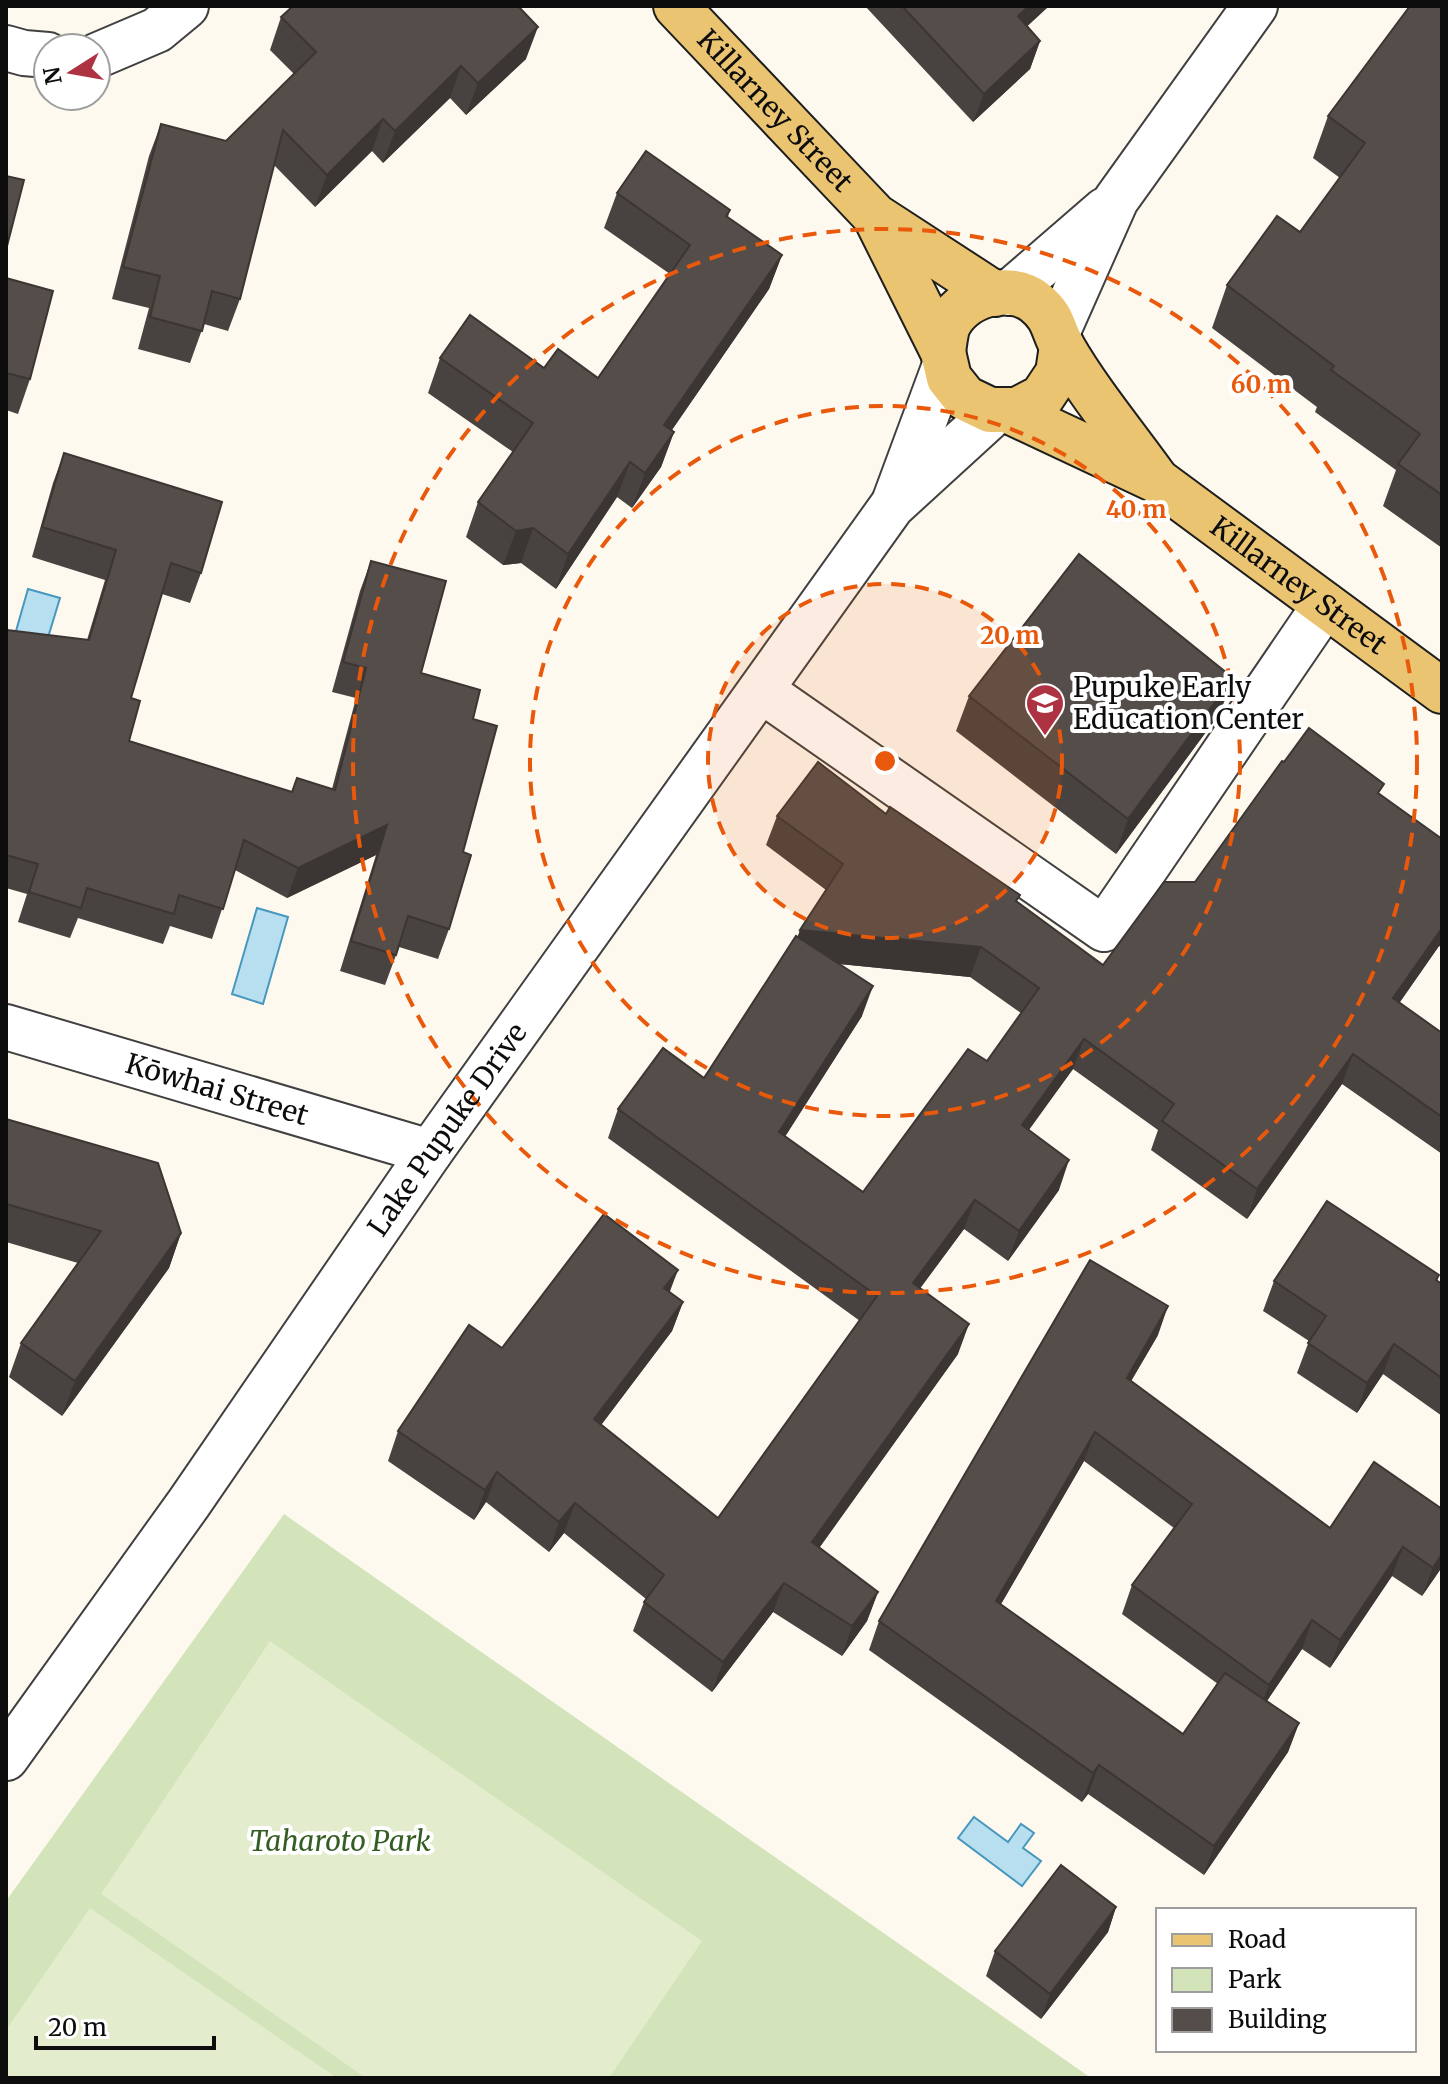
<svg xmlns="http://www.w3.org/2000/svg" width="1448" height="2084" viewBox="0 0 1448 2084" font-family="Merriweather,serif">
<rect width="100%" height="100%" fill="#fdf9ee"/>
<!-- green -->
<polygon fill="#d3e4bb" points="284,1514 1091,2078 6,2078 6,1901"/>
<!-- pitch -->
<g fill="#e3eccc">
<polygon points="270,1641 702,1941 609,2078 366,2078 101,1894"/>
<polygon points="90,1908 337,2078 6,2078 6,2030"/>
</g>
<!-- water -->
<g fill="#b8dfef" stroke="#4797bf" stroke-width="2">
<polygon points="28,589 60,598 39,667 8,659"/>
<polygon points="257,908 288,917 263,1004 232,994"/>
<polygon points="974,1817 1008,1842 1021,1824 1034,1833 1023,1848 1041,1861 1022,1886 958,1838"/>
</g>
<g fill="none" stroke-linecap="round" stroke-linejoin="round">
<!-- minor casing -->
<g stroke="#404040" stroke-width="48">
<g id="minor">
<polyline points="6,48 24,53 48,55"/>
<polyline points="96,56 157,30 186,6"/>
<polyline points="1009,293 1105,210"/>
<polyline points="1057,333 1116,200 1255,6"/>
<polyline points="895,500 945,365"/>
<polyline points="761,690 1104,929 1325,605"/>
<path id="s1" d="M6,1027L430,1152"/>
<path id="s2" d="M6,1758L189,1503L430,1152L892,506L997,410"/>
</g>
</g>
<!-- major casing -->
<g stroke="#1e1e1e" stroke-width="48">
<g id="major">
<path id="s3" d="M676,6L875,216L995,294"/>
<polyline points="876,218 943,352 949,378 965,398 990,410 1017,410 1042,397 1058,373 1062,346"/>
<path d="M943,352C944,345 945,336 947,328C959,296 1008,281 1035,302C1055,318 1052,329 1063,348C1089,393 1125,436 1155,478"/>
<path id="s4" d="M1007,410L1156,480L1442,691"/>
</g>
</g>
<!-- minor -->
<use href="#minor" stroke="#fff" stroke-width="44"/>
<!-- major -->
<use href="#major" stroke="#eac471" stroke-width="44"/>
</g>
<!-- wall -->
<g fill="#484240" fill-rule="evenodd">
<polygon points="865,6 1049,6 1027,26 1040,41 1030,69 973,122"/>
<polygon points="1442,6 1442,548 1383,506 1396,470 1315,412 1317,407 1212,328 1227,285 1300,232 1340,178 1313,158 1328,116"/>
<polygon points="356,7 526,59 466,115 450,98 383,163 372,151 315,207 274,165 240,299 228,331 204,324 190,363 138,349 149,308 112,299 149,156 161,124 226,141 294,74 270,50 281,17"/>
<polygon points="617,193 730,210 728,217 782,255 769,289 672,430 674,432 661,467 632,508 617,497 556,589 521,563 503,565 466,537 478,502 513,452 428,393 440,358 544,368 598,378 670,274 604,228"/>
<polygon points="6,278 30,379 18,414 6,410"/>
<polygon points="64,453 201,573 190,603 162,594 131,698 129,741 292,792 297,778 332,789 356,698 332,692 360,591 371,561 421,673 473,719 463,852 449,929 438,959 399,947 385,985 340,971 376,855 287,898 235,870 212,939 170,926 163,944 78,918 70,938 18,922 27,894 6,888 6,630 87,640 105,580 32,557 53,483"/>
<polygon points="969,696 1220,713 1116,854 956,731"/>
<path d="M1380,795L1442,839V948L1439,946L1399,1003L1442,1033V1154L1342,1084L1247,1219L1151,1150L1158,1130L1073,1069L1028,1130L1059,1190L1008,1261L964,1229L920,1288L958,1354L819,1548L878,1592L867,1621L842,1656L773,1612L712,1692L633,1631L644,1602L646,1599L564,1533L549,1552L486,1502L474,1520L388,1461L398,1431L502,1348L669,1292L683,1302L672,1331L601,1425L718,1518L860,1321L608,1138L618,1109L704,1078L798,937L800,930L826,890L766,845L777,816L886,814L1017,902L1103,965L1195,882ZM839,964L970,977L1021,1013L987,1061L863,1192L785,1136L862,1016Z"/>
<polygon points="6,1119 181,1233 169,1268 62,1416 9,1377 21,1343 78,1263 6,1242"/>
<polygon points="1439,1275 1437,1281 1442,1284 1442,1416 1383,1374 1357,1413 1297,1373 1309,1341 1263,1311 1274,1281"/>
<path d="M1158,1335L1131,1381L1330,1528L1442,1509V1567L1422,1596L1392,1576L1330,1668L1302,1649L1267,1701L1299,1723L1288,1752L1204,1875L1088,1794L1082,1802L869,1650L879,1621ZM1084,1461L1174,1528L1132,1585L1122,1614L1218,1684L1183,1734L1001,1604Z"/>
<polygon points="1116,1907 1108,1932 1041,2019 986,1976 995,1951"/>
</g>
<!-- shaded-wall -->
<g fill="#3b3634">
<polygon points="1029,6 1049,6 1007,45 1018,16"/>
<polygon points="538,27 526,59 466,115 478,83"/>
<polygon points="1040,41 1030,69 973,122 984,94"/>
<polygon points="461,66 450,98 383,163 395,131"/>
<polygon points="383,119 372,151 315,207 327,175"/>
<polygon points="782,255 769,289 651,460 664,425"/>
<polygon points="674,432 661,467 632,508 645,473"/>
<polygon points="630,462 617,497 556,589 568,554"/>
<polygon points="533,528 521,563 503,565 516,531"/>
<polygon points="1233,678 1220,713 1116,854 1128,819"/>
<polygon points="387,825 376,855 287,898 298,868"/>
<polygon points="1442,928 1442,939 1439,946 1382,1028 1393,998"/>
<polygon points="800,930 981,947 970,977 790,959"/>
<polygon points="873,986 862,1016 769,1162 779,1132"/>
<polygon points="1084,1039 1073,1069 1011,1155 1022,1125"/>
<polygon points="1353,1054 1342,1084 1247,1219 1257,1189"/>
<polygon points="1069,1160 1059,1190 1008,1261 1019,1231"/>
<polygon points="975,1200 964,1229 902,1313 913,1283"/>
<polygon points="181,1233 169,1268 62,1416 75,1381"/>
<polygon points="678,1270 667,1299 664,1288"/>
<polygon points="683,1302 672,1331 583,1449 594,1419"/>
<polygon points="1168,1306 1158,1335 1116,1407 1127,1378"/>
<polygon points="969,1324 958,1354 802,1572 812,1542"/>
<polygon points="1394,1344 1383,1374 1357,1413 1367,1383"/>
<polygon points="1095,1432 1084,1461 986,1630 996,1601"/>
<polygon points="497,1472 486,1502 474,1520 485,1490"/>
<polygon points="575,1503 564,1533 549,1552 559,1522"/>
<polygon points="1403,1547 1392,1576 1330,1668 1340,1640"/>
<polygon points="1442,1554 1442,1567 1422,1596 1433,1568"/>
<polygon points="784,1583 773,1612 712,1692 723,1662"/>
<polygon points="878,1592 867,1621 842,1656 852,1626"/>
<polygon points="1312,1620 1302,1649 1258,1714 1269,1685"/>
<polygon points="1299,1723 1288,1752 1204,1875 1214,1846"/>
<polygon points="1099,1765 1088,1794 1082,1802 1093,1773"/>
<polygon points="1116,1907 1108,1932 1041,2019 1050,1994"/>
</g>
<!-- building -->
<g fill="#544d4a" stroke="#3b3634" stroke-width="2">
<polygon points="293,6 355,6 356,7 357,6 518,6 538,27 478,83 461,66 395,131 383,119 327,175 283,130 240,299 212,291 202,331 150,317 160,276 123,267 161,124 226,141 316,52 281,17"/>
<polygon points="902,6 1029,6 1018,16 1040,41 984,94"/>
<polygon points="1410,6 1442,6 1442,495 1398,464 1420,434 1331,370 1334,366 1227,285 1277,216 1300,232 1365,143 1328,116"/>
<polygon points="646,151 730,210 726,216 782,255 664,425 674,432 645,473 630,462 568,554 533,528 516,531 478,502 533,423 440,358 470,315 544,368 558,349 598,378 690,245 617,193"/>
<polygon points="6,176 24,180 6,250"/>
<polygon points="6,278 53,291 30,379 6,373"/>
<polygon points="64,453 222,502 201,573 171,563 131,698 140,701 129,741 292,792 297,778 335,790 366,668 343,662 371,561 446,581 421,673 480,690 473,719 497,726 463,852 471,855 449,929 408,916 396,955 351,941 387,825 298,868 244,840 223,909 179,895 174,914 87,888 81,908 29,892 38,864 6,855 6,630 89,640 116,550 42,527"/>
<polygon points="1079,554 1233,678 1128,819 969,696"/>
<polygon points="1309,728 1384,784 1378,793 1442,839 1442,928 1393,998 1442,1033 1442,1117 1353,1054 1257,1189 1162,1121 1174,1104 1084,1039 1022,1125 1069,1160 1019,1231 975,1200 913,1283 969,1324 812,1542 878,1592 852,1626 784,1583 723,1662 644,1602 664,1575 575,1503 559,1522 497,1472 485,1490 398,1431 469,1325 502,1348 604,1214 678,1270 664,1288 683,1302 594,1419 718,1518 877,1296 618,1109 663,1048 704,1078 796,936 873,986 779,1132 863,1192 968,1049 987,1061 1039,988 981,947 800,930 843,864 777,816 818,762 886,814 890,807 1020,895 1016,901 1103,965 1164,882 1195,882 1282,761 1284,762"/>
<polygon points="6,1119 158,1163 181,1233 75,1381 21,1343 101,1231 6,1204"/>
<polygon points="1327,1201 1439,1275 1436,1280 1442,1284 1442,1378 1394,1344 1367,1383 1308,1343 1326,1316 1274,1281"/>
<polygon points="1090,1260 1168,1306 1127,1378 1330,1528 1374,1462 1442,1509 1442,1554 1433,1568 1403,1547 1340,1640 1312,1620 1269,1685 1132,1585 1192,1504 1095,1432 996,1601 1183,1734 1225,1673 1299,1723 1214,1846 1099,1765 1093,1773 879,1621"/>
<polygon points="1061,1865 1116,1907 1050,1994 995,1951"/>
</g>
<!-- distance rings -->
<circle cx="885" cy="761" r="177" fill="#e8590c" fill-opacity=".12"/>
<g fill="none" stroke="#e8590c" stroke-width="4" stroke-dasharray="14 10">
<circle cx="885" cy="761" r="177"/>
<circle cx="885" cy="761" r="355"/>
<circle cx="885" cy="761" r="532"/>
</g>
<!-- icons -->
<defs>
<g id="school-pin" transform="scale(2)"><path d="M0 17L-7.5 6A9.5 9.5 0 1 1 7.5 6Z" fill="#ae3342" stroke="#fff"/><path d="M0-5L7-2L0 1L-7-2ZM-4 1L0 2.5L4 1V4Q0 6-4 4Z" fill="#fff"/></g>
</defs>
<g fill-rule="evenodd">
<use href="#school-pin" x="1045" y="703"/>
</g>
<g text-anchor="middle" stroke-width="8" stroke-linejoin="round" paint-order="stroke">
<!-- street labels -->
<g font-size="28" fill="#0d0d0d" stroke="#fff">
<text dy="10" stroke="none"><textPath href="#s3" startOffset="144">Killarney Street</textPath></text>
<text dy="10" stroke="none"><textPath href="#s4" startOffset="342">Killarney Street</textPath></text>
<text dy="10" stroke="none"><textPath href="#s1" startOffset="220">Kōwhai Street</textPath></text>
<text dy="10" stroke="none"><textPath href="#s2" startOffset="768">Lake Pupuke Drive</textPath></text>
</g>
<!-- poi labels -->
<g font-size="28" fill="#0d0d0d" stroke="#fff" text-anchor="start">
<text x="1073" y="697">Pupuke Early<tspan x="1073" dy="32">Education Center</tspan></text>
</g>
<!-- park labels -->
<g font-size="28" font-style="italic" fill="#345d24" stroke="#fff">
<text x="340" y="1851">Taharoto Park</text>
</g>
</g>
<circle cx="885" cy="761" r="12" fill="#e8590c" stroke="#fff" stroke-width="4"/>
<g font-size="24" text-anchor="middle" font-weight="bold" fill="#e8590c" stroke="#fff" stroke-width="8" stroke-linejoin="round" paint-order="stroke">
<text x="1261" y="393">60 m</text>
<text x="1136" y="518">40 m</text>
<text x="1010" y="644">20 m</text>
</g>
<!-- border -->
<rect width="1448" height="2084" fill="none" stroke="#0d0d0d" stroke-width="16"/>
<!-- legend -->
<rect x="1156" y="1908" width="260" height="144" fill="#ffffff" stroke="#9e9e9e" stroke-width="2"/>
<rect x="1172" y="1934" width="40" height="12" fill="#eac471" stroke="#9e9e9e" stroke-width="2"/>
<text x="1228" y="1948" font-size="24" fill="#0d0d0d">Road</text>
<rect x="1172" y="1968" width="40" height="24" fill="#d3e4bb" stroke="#9e9e9e" stroke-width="2"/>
<text x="1228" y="1988" font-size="24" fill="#0d0d0d">Park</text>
<rect x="1172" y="2008" width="40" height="24" fill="#544d4a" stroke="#9e9e9e" stroke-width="2"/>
<text x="1228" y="2028" font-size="24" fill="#0d0d0d">Building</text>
<!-- north arrow -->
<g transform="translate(72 72) rotate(259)"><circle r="38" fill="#ffffff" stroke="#9e9e9e" stroke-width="2"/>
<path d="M0-6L14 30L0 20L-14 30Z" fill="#ae3342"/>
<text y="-12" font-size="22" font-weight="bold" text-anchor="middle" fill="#0d0d0d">N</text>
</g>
<!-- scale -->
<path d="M36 2036v12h178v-12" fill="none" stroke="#0d0d0d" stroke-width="4"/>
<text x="48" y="2036" font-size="24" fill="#0d0d0d" stroke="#ffffff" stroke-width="6" paint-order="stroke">20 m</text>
</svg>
